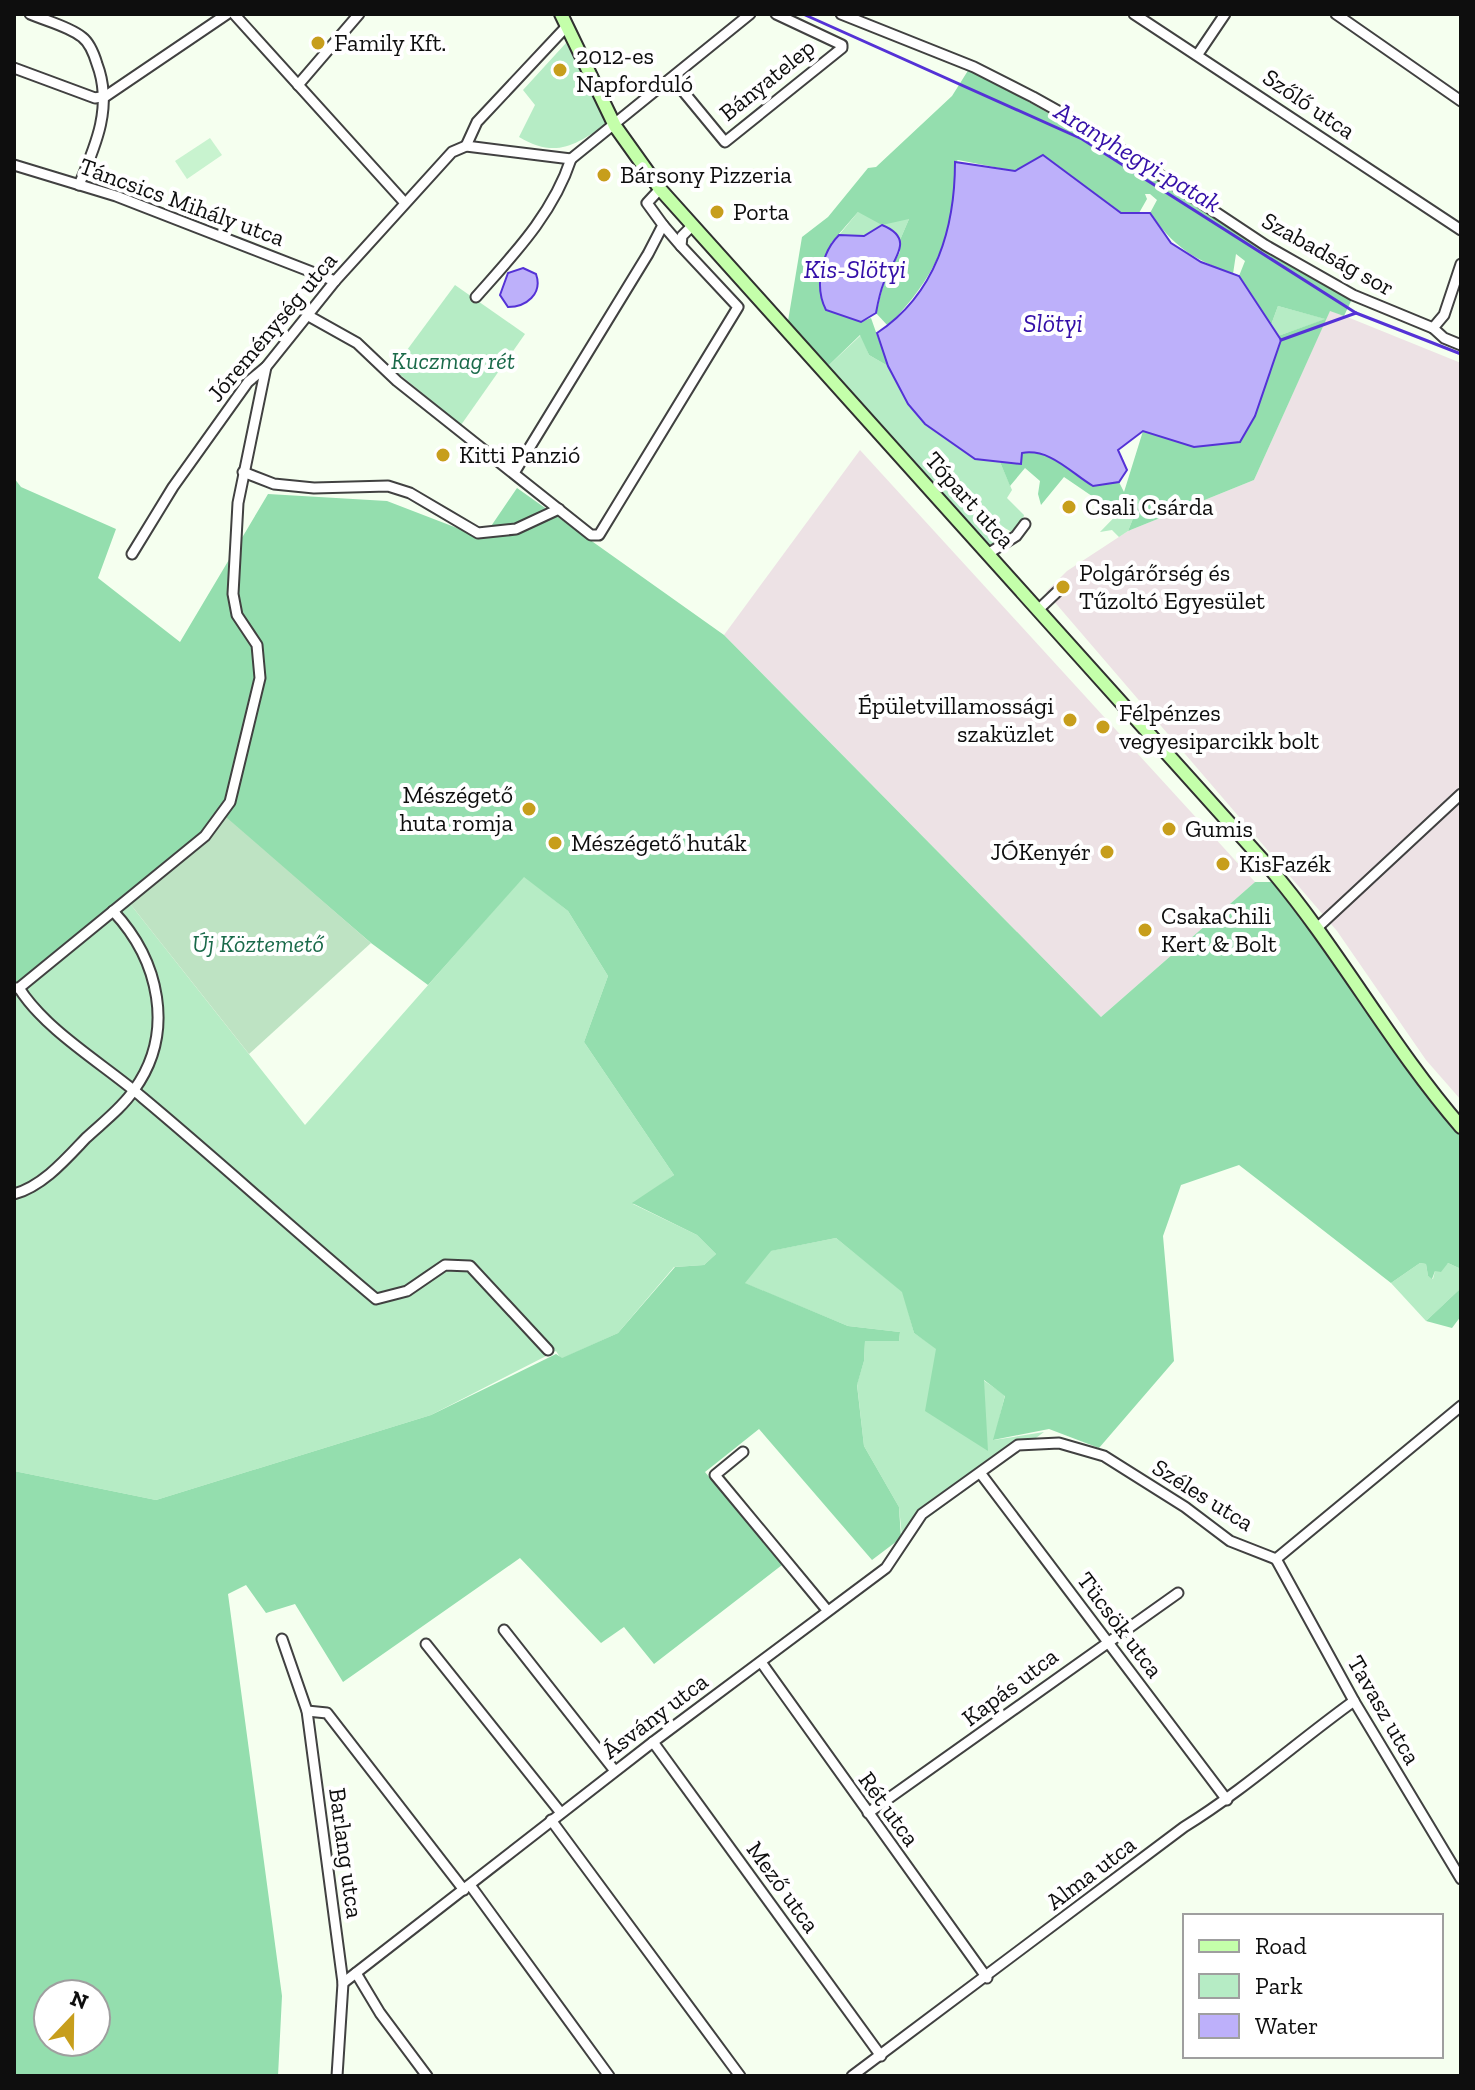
<svg xmlns="http://www.w3.org/2000/svg" width="1475" height="2090" viewBox="0 0 1475 2090" font-family="'Zilla Slab',serif">
<rect width="100%" height="100%" fill="#f5ffef"/>
<!-- industrial -->
<g fill="#ede2e5">
<polygon points="1330,310 1461,363 1461,1100 1426,1060 1337,931 1046,592 1067,571 1128,531 1254,480"/>
<polygon points="860,450 1255,882 1101,1017 724,635"/>
</g>
<!-- green -->
<g fill="#b6ecc5">
<path d="M566,43L607,124C575,145 556,159 519,137L535,105L523,90Z"/>
<polygon points="858,212 909,219 900,240 893,230 864,236 839,235"/>
<polygon points="455,285 525,334 461,425 393,369"/>
<polygon points="1278,306 1326,319 1278,336 1271,325"/>
<polygon points="861,335 869,355 888,366 908,404 975,459 1000,462 1012,490 1007,498 1024,515 1019,536 1003,527 999,543 991,547 827,367"/>
<polygon points="1135,496 1140,501 1128,531 1119,537 1112,530 1100,532"/>
<polygon points="524,876 568,911 608,976 584,1042 674,1175 633,1204 697,1235 716,1254 704,1265 674,1267 618,1333 561,1359 556,1351 431,1415 156,1500 14,1471 14,987 30,986 131,905 305,1125"/>
<polygon points="836,1238 903,1292 914,1333 1005,1395 994,1440 1044,1432 902,1537 899,1507 864,1446 857,1384 864,1361 865,1341 899,1341 900,1332 848,1326 744,1283 770,1251"/>
<polygon points="1420,1263 1426,1264 1428,1276 1433,1279 1435,1271 1448,1263 1461,1269 1461,1288 1426,1321 1391,1283"/>
</g>
<!-- forest -->
<g fill="#94deae" fill-rule="evenodd">
<path d="M969,69C1101,138 1221,227 1352,299L1344,316L1330,311L1254,480L1128,531L1140,501L1135,496L1113,518L1104,514L1108,507L1064,477L1041,505L1038,494L1040,481L1025,468L1010,486L1000,462L1021,464L1022,453C1050,448 1070,473 1093,486L1119,482L1124,492L1143,431L1194,447L1255,416L1281,340L1278,336L1325,319L1278,306L1271,325L1239,276L1245,261L1236,254L1233,274C1193,259 1175,248 1150,213L1157,200L1150,194H1145L1147,199L1139,213H1121L1043,155L1015,171L958,160L955,162C955,234 938,274 888,326L876,313L885,279L900,252V240L909,219L882,225L858,212L831,243L861,322L871,318L888,366L869,355L860,335L827,367L788,321L802,237L828,217L868,168L876,167L952,96Z"/>
<path d="M14,478L21,487L116,529L98,578L180,642L268,494L387,501L483,538L517,488L724,635L1101,1017L1255,882H1272L1461,1126V1269L1448,1263L1441,1272L1435,1271L1432,1279L1428,1276L1426,1264L1420,1263L1391,1283L1239,1165L1181,1185L1163,1236L1174,1361L1099,1448L1049,1429L993,1440L1005,1396L984,1380L988,1451L925,1411L936,1349L914,1333L902,1292L836,1238L771,1251L745,1283L848,1326L900,1332L899,1341H865L864,1361L857,1385L864,1446L899,1507L901,1538L872,1560L759,1429L705,1472L782,1565L654,1664L624,1627L601,1643L520,1558L343,1682L295,1604L266,1613L246,1585L228,1594L282,1996L278,2076H14V1471L156,1500L431,1415L556,1354L562,1358L618,1333L675,1267L704,1265L716,1254L697,1235L632,1203L674,1175L584,1042L608,976L568,911L524,877L428,985L371,943L225,818L131,905L30,986L14,987ZM48,1994H96V2042H48Z"/>
<polygon points="1461,1288 1461,1316 1452,1328 1426,1321"/>
</g>
<!-- cemetery -->
<polygon fill="#bee3c3" points="226,817 371,943 249,1054 131,905"/>
<!-- pitch -->
<polygon fill="#c8f3cf" points="210,138 222,155 187,179 175,161"/>
<!-- water -->
<g fill="#bdb0fa" stroke="#5432d6" stroke-width="2">
<path d="M1043,155L1121,213H1150L1171,243L1201,262L1239,276L1281,340L1255,416L1240,442L1194,447L1143,431L1118,450L1127,470L1119,482L1093,486C1071,473 1050,448 1022,453L1021,464L975,459L925,424L908,404L888,366L877,333C936,294 955,228 955,162L1015,171Z"/>
<path d="M882,225C917,239 892,260 884,282C880,292 878,302 876,313L861,322L826,310C814,287 821,253 839,235L864,236Z"/>
<path d="M523,268L536,274C543,294 526,307 508,307L500,295L508,273Z"/>
</g>
<g fill="none" stroke-linecap="round" stroke-linejoin="round">
<!-- stream -->
<g stroke="#5432d6" stroke-width="3">
<polyline points="803,14 1082,139 1356,313 1461,354"/>
<polyline points="1281,340 1356,313"/>
</g>
<!-- street casing -->
<g stroke="#414141" stroke-width="13">
<g id="street">
<path d="M30,14C46,21 68,26 82,37C90,43 94,54 97,64C113,106 96,145 79,185"/>
<polyline points="234,14 405,203"/>
<polyline points="841,14 974,67 1033,97 1092,130 1265,245 1353,295 1433,328 1444,338 1461,345"/>
<polyline points="1134,14 1461,230"/>
<polyline points="1336,14 1461,101"/>
<polyline points="1198,54 1225,14"/>
<polyline points="14,68 95,98 106,96 227,14"/>
<polyline points="673,79 725,142 842,48 842,45 776,14"/>
<polyline points="298,85 359,14"/>
<polyline points="466,146 477,122 567,26"/>
<polyline points="571,159 750,14"/>
<polyline points="14,165 116,196 335,281"/>
<polyline points="663,225 681,246"/>
<path d="M476,297C513,255 553,214 571,159"/>
<polyline points="307,315 357,343 397,381 591,535 599,535 738,307 681,246 682,236 692,226"/>
<polyline points="1433,328 1444,315 1461,264"/>
<polyline points="243,472 274,484 314,488 388,486 410,493 478,533 516,529 559,509"/>
<polyline points="514,473 648,254 663,225 647,203 660,189"/>
<polyline points="989,553 1016,536 1025,524"/>
<polyline points="132,554 173,487 248,382 266,367 335,281 452,152 466,146 571,159"/>
<polyline points="1039,609 1059,590"/>
<polyline points="1318,927 1461,794"/>
<polyline points="14,988 19,988 205,836 230,802 260,678 257,645 237,615 233,594 238,503 266,367"/>
<path d="M19,988C46,1031 105,1065 143,1098C222,1164 297,1233 376,1299L407,1291L445,1265L470,1266L548,1350"/>
<path d="M14,1194C43,1186 66,1159 86,1138C102,1123 122,1108 134,1090C176,1032 159,960 113,911"/>
<polyline points="743,1452 715,1475 827,1610"/>
<polyline points="981,1474 1227,1800"/>
<polyline points="1276,1559 1354,1701 1461,1879"/>
<polyline points="1276,1559 1461,1406"/>
<polyline points="504,1630 615,1771"/>
<polyline points="282,1639 307,1711 343,1983 337,2076"/>
<polyline points="426,1644 561,1813"/>
<polyline points="761,1662 987,1978"/>
<polyline points="307,1711 327,1713 464,1890"/>
<polyline points="653,1742 881,2056"/>
<polyline points="868,1813 1178,1593"/>
<polyline points="551,1820 740,2076"/>
<polyline points="470,1885 609,2076"/>
<polyline points="356,1973 380,2013 427,2076"/>
<polyline points="343,1983 653,1742 886,1568 922,1514 1018,1445 1059,1443 1104,1456 1185,1507 1230,1541 1276,1559"/>
<path d="M852,2076L1184,1827C1244,1790 1297,1742 1354,1701"/>
</g>
</g>
<!-- secondary casing -->
<g stroke="#303030" stroke-width="16">
<path id="secondary" d="M561,14L615,126L660,189L1268,866C1339,949 1390,1045 1461,1127"/>
</g>
<!-- street -->
<use href="#street" stroke="#fff" stroke-width="9"/>
<!-- secondary -->
<use href="#secondary" stroke="#c4ffaa" stroke-width="12"/>
</g>
<!-- markers -->
<g fill="#c79e1c" stroke="#fff" stroke-width="3">
<circle cx="318" cy="43" r="8"/>
<circle cx="560" cy="70" r="8"/>
<circle cx="604" cy="175" r="8"/>
<circle cx="717" cy="212" r="8"/>
<circle cx="443" cy="455" r="8"/>
<circle cx="1069" cy="507" r="8"/>
<circle cx="1063" cy="587" r="8"/>
<circle cx="1070" cy="720" r="8"/>
<circle cx="1103" cy="727" r="8"/>
<circle cx="529" cy="809" r="8"/>
<circle cx="1169" cy="829" r="8"/>
<circle cx="555" cy="843" r="8"/>
<circle cx="1107" cy="852" r="8"/>
<circle cx="1223" cy="864" r="8"/>
<circle cx="1145" cy="930" r="8"/>
</g>
<g text-anchor="middle" stroke-width="8" stroke-linejoin="round" paint-order="stroke">
<!-- poi labels -->
<g font-size="24" fill="#0e0e0e" stroke="#fff" text-anchor="start">
<text x="334" y="51">Family Kft.</text>
<text x="576" y="64">2012-es<tspan x="576" dy="28">Napforduló</tspan></text>
<text x="620" y="183">Bársony Pizzeria</text>
<text x="733" y="220">Porta</text>
<text x="459" y="463">Kitti Panzió</text>
<text x="1085" y="515">Csali Csárda</text>
<text x="1079" y="581">Polgárőrség és<tspan x="1079" dy="28">Tűzoltó Egyesület</tspan></text>
<text x="1054" y="714" text-anchor="end">Épületvillamossági<tspan x="1054" dy="28">szaküzlet</tspan></text>
<text x="1119" y="721">Félpénzes<tspan x="1119" dy="28">vegyesiparcikk bolt</tspan></text>
<text x="513" y="803" text-anchor="end">Mészégető<tspan x="513" dy="28">huta romja</tspan></text>
<text x="1185" y="837">Gumis</text>
<text x="571" y="851">Mészégető huták</text>
<text x="1091" y="860" text-anchor="end">JÓKenyér</text>
<text x="1239" y="872">KisFazék</text>
<text x="1161" y="924">CsakaChili<tspan x="1161" dy="28">Kert &amp; Bolt</tspan></text>
</g>
<!-- street labels -->
<g font-size="24" fill="#0e0e0e" stroke="#fff">
<text transform="translate(767 80) rotate(-39)" y="8">Bányatelep</text>
<text transform="translate(1309 104) rotate(34)" y="8">Szőlő utca</text>
<text transform="translate(182 202) rotate(20)" y="8">Táncsics Mihály utca</text>
<text transform="translate(1328 254) rotate(29)" y="8">Szabadság sor</text>
<text transform="translate(272 327) rotate(-50)" y="8">Jóreménység utca</text>
<text transform="translate(970 500) rotate(48)" y="8">Tópart utca</text>
<text transform="translate(1203 1495) rotate(32)" y="8">Széles utca</text>
<text transform="translate(1120 1625) rotate(53)" y="8">Tücsök utca</text>
<text transform="translate(1010 1687) rotate(-37)" y="8">Kapás utca</text>
<text transform="translate(1384 1710) rotate(60)" y="8">Tavasz utca</text>
<text transform="translate(655 1716) rotate(-37)" y="8">Ásvány utca</text>
<text transform="translate(889 1809) rotate(54)" y="8">Rét utca</text>
<text transform="translate(346 1853) rotate(82)" y="8">Barlang utca</text>
<text transform="translate(1091 1873) rotate(-37)" y="8">Alma utca</text>
<text transform="translate(783 1887) rotate(54)" y="8">Mező utca</text>
</g>
<!-- park labels -->
<g font-size="24" font-style="italic" fill="#1a6a4a" stroke="#fff">
<text x="453" y="369">Kuczmag rét</text>
<text x="258" y="952">Új Köztemető</text>
</g>
<!-- water labels -->
<g font-size="26" font-style="italic" fill="#340fa8" stroke="#fff">
<text transform="translate(1138 157) rotate(31)" y="9">Aranyhegyi-patak</text>
<text x="855" y="278">Kis-Slötyi</text>
<text x="1053" y="332">Slötyi</text>
</g>
</g>
<!-- border -->
<rect width="1475" height="2090" fill="none" stroke="#0e0e0e" stroke-width="32"/>
<!-- legend -->
<rect x="1183" y="1914" width="260" height="144" fill="#ffffff" stroke="#9f9f9f" stroke-width="2"/>
<rect x="1199" y="1940" width="40" height="12" fill="#c4ffaa" stroke="#9f9f9f" stroke-width="2"/>
<text x="1255" y="1954" font-size="24" fill="#0e0e0e">Road</text>
<rect x="1199" y="1974" width="40" height="24" fill="#b6ecc5" stroke="#9f9f9f" stroke-width="2"/>
<text x="1255" y="1994" font-size="24" fill="#0e0e0e">Park</text>
<rect x="1199" y="2014" width="40" height="24" fill="#bdb0fa" stroke="#9f9f9f" stroke-width="2"/>
<text x="1255" y="2034" font-size="24" fill="#0e0e0e">Water</text>
<!-- north arrow -->
<g transform="translate(72 2018) rotate(22)"><circle r="38" fill="#ffffff" stroke="#9f9f9f" stroke-width="2"/>
<path d="M0-6L14 30L0 20L-14 30Z" fill="#c79e1c"/>
<text y="-12" font-size="22" font-weight="bold" text-anchor="middle" fill="#0e0e0e">N</text>
</g>
</svg>
